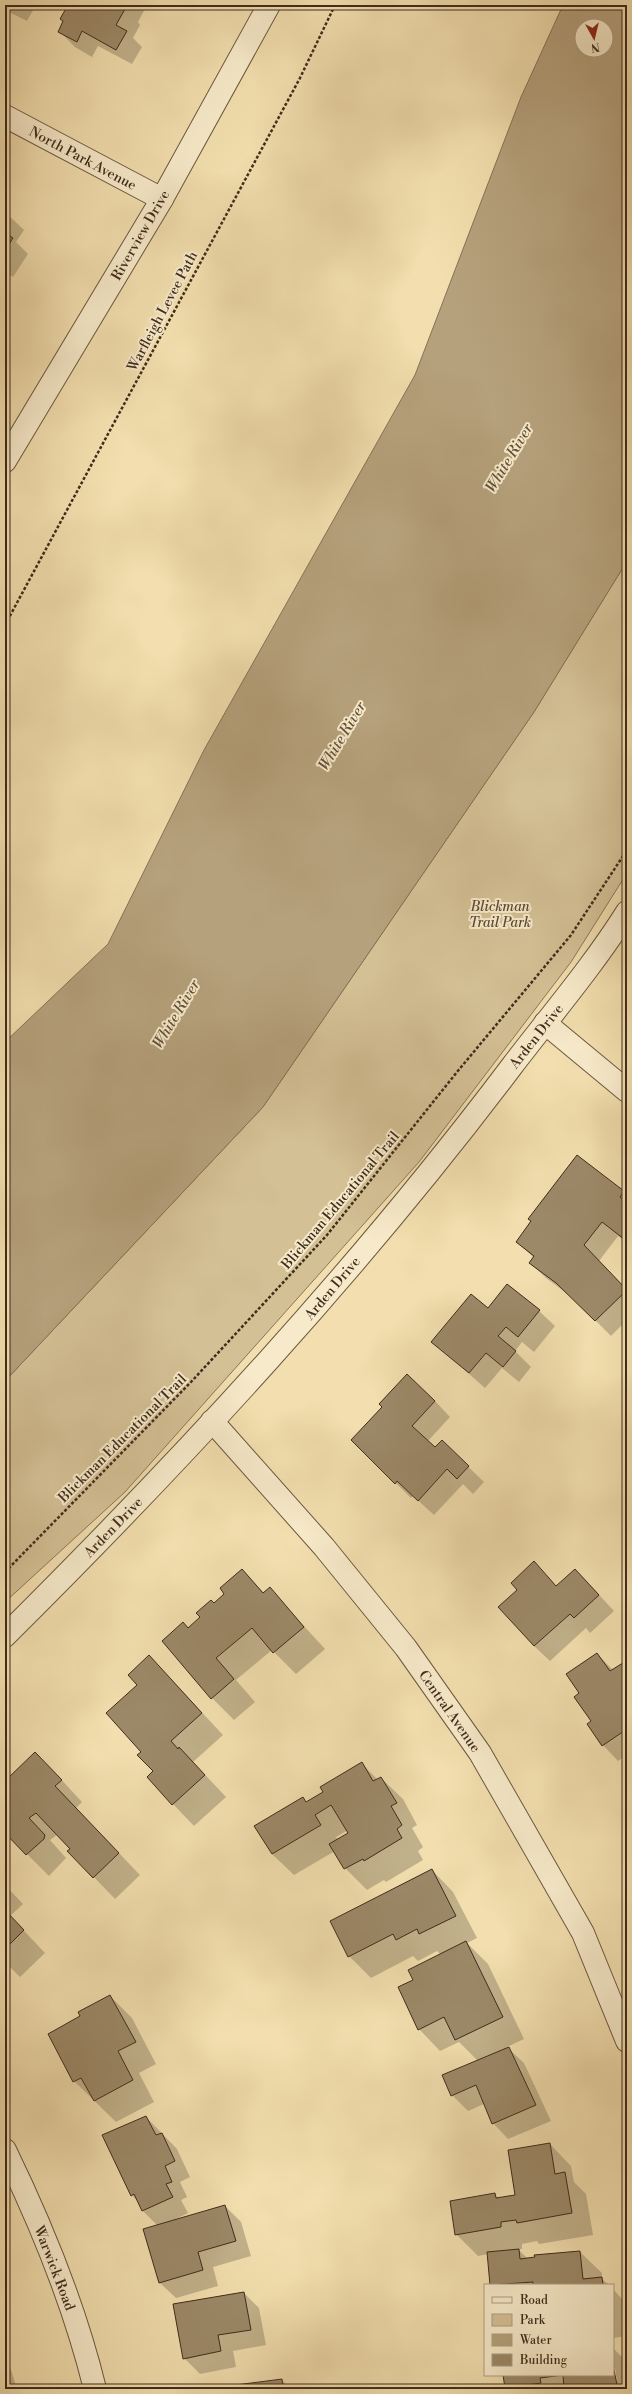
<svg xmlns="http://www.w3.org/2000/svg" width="632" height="2394" viewBox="0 0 632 2394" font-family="'Libre Bodoni',serif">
<rect width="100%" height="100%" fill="#f2deae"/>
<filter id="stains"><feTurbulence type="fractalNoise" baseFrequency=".005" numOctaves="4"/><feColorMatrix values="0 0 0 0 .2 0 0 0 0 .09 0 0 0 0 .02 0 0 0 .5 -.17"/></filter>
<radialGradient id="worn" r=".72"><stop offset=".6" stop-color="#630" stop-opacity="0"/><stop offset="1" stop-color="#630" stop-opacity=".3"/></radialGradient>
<!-- green -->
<polygon fill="#d4c095" stroke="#8a7658" points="627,561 627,873 571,962 419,1162 125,1492 5,1602 5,1381 263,1107 534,712"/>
<!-- water -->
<path fill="#b5a17c" stroke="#867256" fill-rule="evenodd" d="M563,5H627V561L534,712L263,1107L5,1381V1042L108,944L204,750L415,375L521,97ZM582,26H606V50H582Z"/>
<!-- shadow -->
<g fill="#0003" fill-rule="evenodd">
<polygon points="5,5 36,5 27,21 5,10"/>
<polygon points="69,5 147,5 138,22 140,25 133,38 142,47 132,64 98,46 92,57 75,47 59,31"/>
<polygon points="5,212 24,230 16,242 28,254 13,277 5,272"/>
<polygon points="577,1156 627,1195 627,1243 618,1236 599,1261 627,1291 627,1320 611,1336 573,1298 546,1278 530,1263 534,1258 517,1242 531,1222 529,1219"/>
<polygon points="488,1310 539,1311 555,1326 534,1352 522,1342 515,1351 531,1367 519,1382 502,1368 485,1388 433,1342"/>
<polygon points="435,1401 450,1417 427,1442 435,1449 442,1441 484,1482 473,1494 463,1484 434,1515 413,1496 411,1498 352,1440 383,1407"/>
<polygon points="534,1563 557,1587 591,1586 614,1611 590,1633 586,1628 550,1661 534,1646 519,1590"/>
<polygon points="242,1570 264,1593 270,1589 325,1649 296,1674 272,1650 236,1680 255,1702 234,1720 212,1698 163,1641 183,1623 189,1628 226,1594"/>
<polygon points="597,1654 613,1670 627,1663 627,1755 618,1761 603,1745 588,1725 593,1721 581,1694"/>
<polygon points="149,1656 223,1735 193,1762 226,1797 194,1826 173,1804 142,1752"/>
<path d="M362,1764L378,1780L381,1778L403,1799L417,1825L412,1828L423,1847L418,1851L423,1860L386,1882L384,1880L367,1890L345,1868L335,1851L294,1875L272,1854L303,1798L307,1803ZM348,1830L350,1833L338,1840L336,1837Z"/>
<polygon points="57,1775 82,1802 76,1808 140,1875 115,1899 69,1851 72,1849 58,1834 50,1840 66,1858 49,1876 5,1832 5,1782"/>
<polygon points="432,1870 453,1892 477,1938 467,1943 488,1964 524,2039 507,2047 524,2063 551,2121 508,2139 493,2123 484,2104 468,2111 452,2095 478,2061 459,2042 440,2051 419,2029 414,1981 441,1955 437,1951 418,1961 413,1956 371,1978 349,1956"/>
<polygon points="5,1885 23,1904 10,1916 45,1953 20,1977 5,1962"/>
<polygon points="110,1996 132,2018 156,2064 139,2073 154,2102 116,2122 74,2081 81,2016"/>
<polygon points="146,2117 177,2149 190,2177 180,2182 187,2197 181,2200 188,2213 170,2222 225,2206 241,2222 251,2256 213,2267 218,2286 176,2298 160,2283 158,2226 143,2211 139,2203 132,2195"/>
<polygon points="550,2144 571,2166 574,2182 586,2194 593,2235 539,2244 537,2241 522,2244 522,2249 518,2249 528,2259 536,2258 535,2256 580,2252 602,2273 602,2279 609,2285 491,2285 488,2254 478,2256 456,2234 495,2195 499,2199 517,2196"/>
<polygon points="613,2289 623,2300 627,2336 613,2338"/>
<polygon points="244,2293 259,2308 266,2345 233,2351 236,2367 200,2374 184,2358"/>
<polygon points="613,2348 627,2362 627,2389 618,2389 615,2368 613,2368"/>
<polygon points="5,2355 7,2357 17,2389 5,2389"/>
<polygon points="613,2368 616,2389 507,2389 504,2375 613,2375"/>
<polygon points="282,2380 291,2389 212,2389"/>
</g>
<!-- building -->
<g fill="#9c8968" stroke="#3f2c1c">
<polygon points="68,5 123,5 125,9 116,25 127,31 116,50 82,31 77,42 58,32 63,21 60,19"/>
<polygon points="5,233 13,238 5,250"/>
<polygon points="577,1155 624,1191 620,1197 627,1203 627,1235 624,1239 602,1222 584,1245 627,1290 595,1321 556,1283 529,1263 534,1256 516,1242 531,1221 528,1219"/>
<polygon points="507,1284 540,1310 518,1337 506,1327 498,1336 516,1351 503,1367 486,1353 469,1373 431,1342 471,1294 488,1308"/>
<polygon points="407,1374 435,1401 412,1426 435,1447 442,1440 469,1466 457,1479 447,1469 418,1501 397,1481 395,1484 351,1440 382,1407 379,1404"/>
<polygon points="534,1561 556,1586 575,1569 599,1595 574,1618 570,1614 534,1646 498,1607 517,1590 511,1583"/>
<polygon points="242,1569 263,1593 270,1587 304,1627 273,1653 252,1628 216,1658 234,1679 211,1699 162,1641 183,1622 188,1628 200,1617 196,1613 211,1600 214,1603 224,1594 220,1588"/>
<polygon points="597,1653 610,1671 626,1661 627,1662 627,1729 602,1746 587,1724 591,1721 574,1697 579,1693 566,1674"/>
<polygon points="149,1655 202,1713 171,1741 178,1749 179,1747 205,1775 172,1805 147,1777 153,1771 137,1755 141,1752 106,1713 137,1685 128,1675"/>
<polygon points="35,1752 62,1780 55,1786 119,1853 93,1878 67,1851 70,1849 36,1813 29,1818 45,1835 44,1839 26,1855 5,1833 5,1781"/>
<polygon points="362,1762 373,1781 381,1777 397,1803 391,1806 402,1825 397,1829 402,1838 364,1861 363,1859 344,1869 329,1844 348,1833 331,1805 315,1815 321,1825 272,1854 254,1826 303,1797 306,1802 323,1792 320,1787"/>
<polygon points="432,1869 456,1916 419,1934 417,1929 396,1940 393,1934 348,1957 330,1921"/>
<polygon points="5,1910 24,1930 5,1949"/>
<polygon points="466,1941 503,2017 455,2040 444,2017 418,2030 398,1987 413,1980 408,1970"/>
<polygon points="110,1995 136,2042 118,2051 133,2080 94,2101 81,2078 73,2082 48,2034 80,2016 78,2012"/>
<polygon points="509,2047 536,2105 492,2124 476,2085 451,2096 442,2075"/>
<polygon points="146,2116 156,2135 162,2133 175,2161 165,2166 172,2182 166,2184 173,2197 142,2211 134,2194 131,2196 102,2135"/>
<polygon points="550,2143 555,2174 565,2172 572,2213 517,2223 516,2220 501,2222 501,2227 455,2235 450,2201 495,2193 496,2198 515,2195 508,2150"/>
<polygon points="225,2205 236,2241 198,2252 203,2270 159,2283 143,2229"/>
<polygon points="519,2249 520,2259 535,2257 534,2255 580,2251 583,2279 602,2277 603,2285 533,2285 533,2282 490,2285 487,2252"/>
<polygon points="244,2292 251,2330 218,2335 221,2351 183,2359 173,2304"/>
<polygon points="613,2366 618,2389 564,2389 563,2375 540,2378 541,2383 505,2388 503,2375 613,2375"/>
<polygon points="282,2379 283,2389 205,2389"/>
</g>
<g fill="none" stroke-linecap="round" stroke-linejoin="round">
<!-- minor casing -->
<g stroke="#6c5840" stroke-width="24">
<g id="minor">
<polyline points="5,116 162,199"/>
<polyline points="5,461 162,199 269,5"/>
<polyline points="545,1023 627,1091"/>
<polyline points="212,1421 324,1547 406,1648 480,1753 583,1933 627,2041"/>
<path d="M5,1636C185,1457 359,1269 512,1066C551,1015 593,966 627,912"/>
<path d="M5,2150C42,2226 75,2307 95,2389"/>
</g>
</g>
<!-- path -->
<g stroke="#3f2c1c" stroke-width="2.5" stroke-dasharray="3 2" stroke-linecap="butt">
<polyline points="5,625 300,78 335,5"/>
<polyline points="5,1572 191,1382 327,1235 457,1072 571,935 627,850"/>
</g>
<!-- minor -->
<use href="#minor" stroke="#f7eaca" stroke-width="22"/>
</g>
<g text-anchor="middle" stroke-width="4" stroke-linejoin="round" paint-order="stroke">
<!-- street labels -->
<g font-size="14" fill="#3f2c1c" stroke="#f7eaca">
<text transform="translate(83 158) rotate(28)" y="5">North Park Avenue</text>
<text transform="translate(140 235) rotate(-60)" y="5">Riverview Drive</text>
<text transform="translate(162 311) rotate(-62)" y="5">Warfleigh Levee Path</text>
<text transform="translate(536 1036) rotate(-52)" y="5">Arden Drive</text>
<text transform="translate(340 1200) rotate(-50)" y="5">Blickman Educational Trail</text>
<text transform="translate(332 1288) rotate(-50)" y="5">Arden Drive</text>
<text transform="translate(122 1438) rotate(-45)" y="5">Blickman Educational Trail</text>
<text transform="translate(113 1527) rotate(-46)" y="5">Arden Drive</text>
<text transform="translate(450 1711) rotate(55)" y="5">Central Avenue</text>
<text transform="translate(55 2268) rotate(69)" y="5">Warwick Road</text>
</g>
<!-- park labels -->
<g font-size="14" font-style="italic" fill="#5d4a34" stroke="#f7eaca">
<text x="500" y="911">Blickman<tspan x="500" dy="16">Trail Park</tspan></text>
</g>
<!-- water labels -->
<g font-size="15" font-style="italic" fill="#624f39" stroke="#f7eaca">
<text transform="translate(509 458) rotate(-59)" y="5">White River</text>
<text transform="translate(342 736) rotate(-59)" y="5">White River</text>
<text transform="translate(176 1014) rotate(-59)" y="5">White River</text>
</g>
</g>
<!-- margin -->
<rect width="632" height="2394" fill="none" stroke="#f2deae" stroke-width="20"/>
<rect x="6" y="6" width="620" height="2382" fill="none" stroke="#3f2c1c" stroke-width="2"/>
<rect x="10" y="10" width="612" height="2374" fill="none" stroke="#3f2c1c"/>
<!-- legend -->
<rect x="484" y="2284" width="130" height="92" fill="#f7eaca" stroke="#ad9e84"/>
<rect x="492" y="2297" width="20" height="6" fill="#f7eaca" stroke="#ad9e84"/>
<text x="520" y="2304" font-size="12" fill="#3f2c1c">Road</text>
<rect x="492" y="2314" width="20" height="12" fill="#d4c095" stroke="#ad9e84"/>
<text x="520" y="2324" font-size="12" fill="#3f2c1c">Park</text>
<rect x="492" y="2334" width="20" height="12" fill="#b5a17c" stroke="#ad9e84"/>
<text x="520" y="2344" font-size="12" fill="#3f2c1c">Water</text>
<rect x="492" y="2354" width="20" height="12" fill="#9c8968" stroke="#ad9e84"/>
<text x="520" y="2364" font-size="12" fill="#3f2c1c">Building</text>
<!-- north arrow -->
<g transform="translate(594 38) rotate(172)"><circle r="19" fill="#f7eaca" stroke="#ad9e84"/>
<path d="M0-3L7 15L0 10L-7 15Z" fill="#8f2418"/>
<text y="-6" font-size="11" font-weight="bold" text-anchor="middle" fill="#3f2c1c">N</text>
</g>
<rect width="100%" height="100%" filter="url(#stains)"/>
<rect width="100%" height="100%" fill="url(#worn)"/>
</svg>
